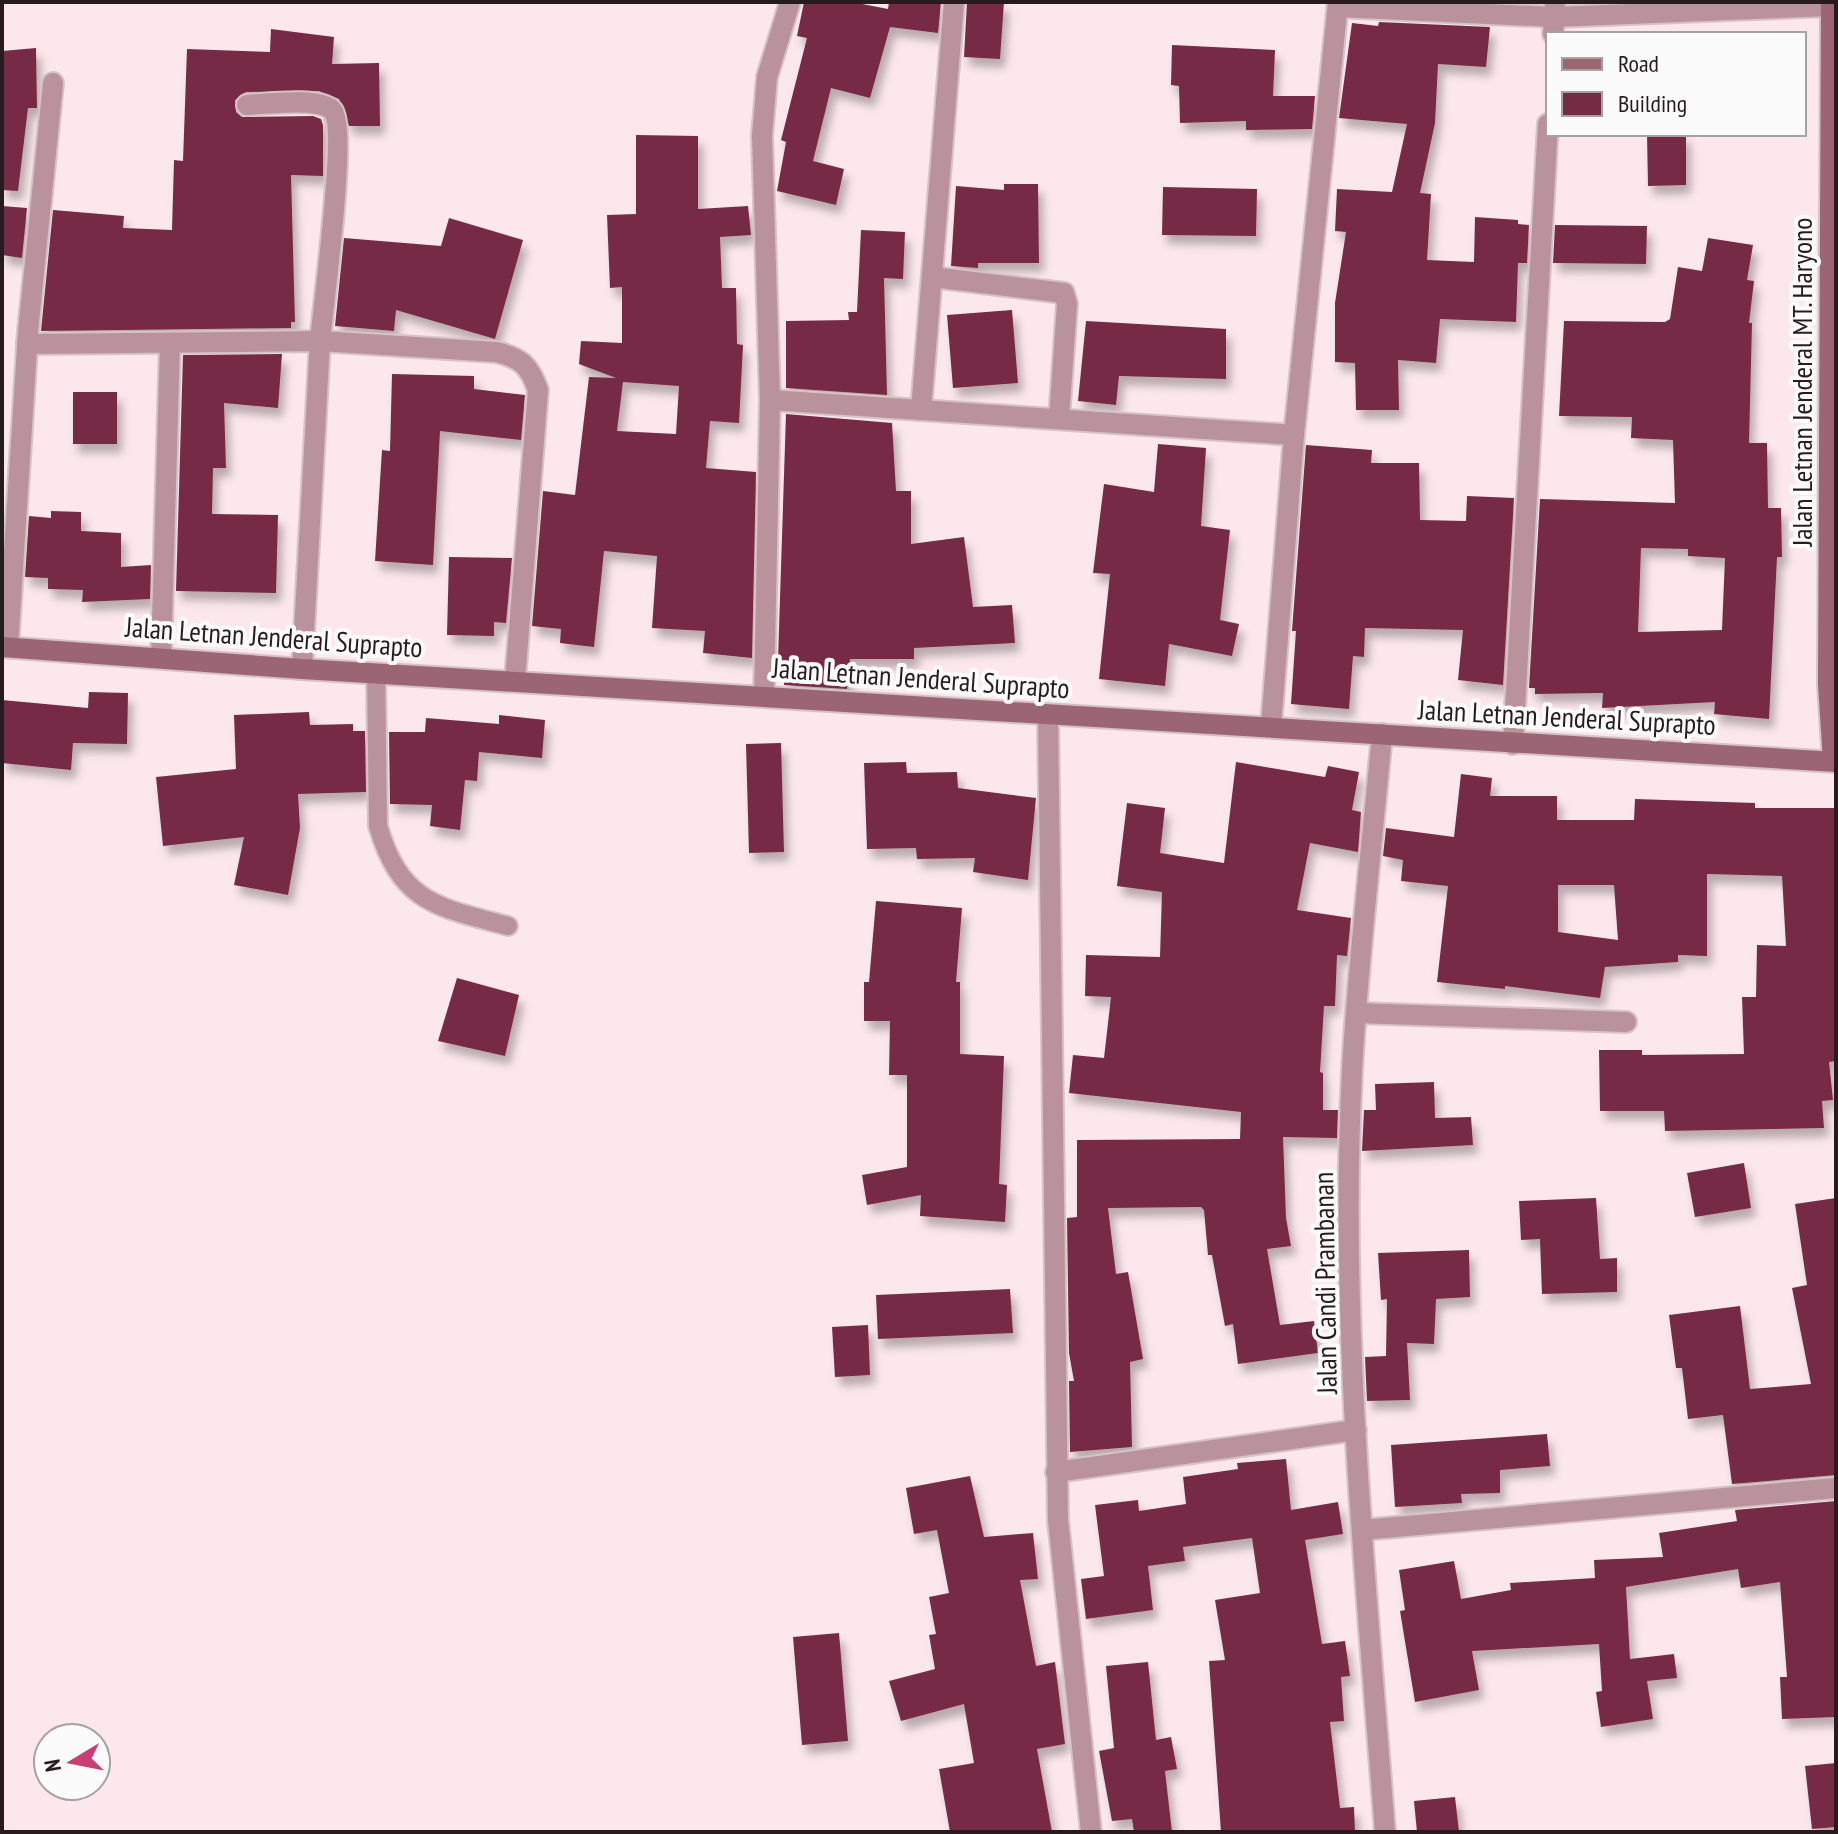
<svg xmlns="http://www.w3.org/2000/svg" width="1838" height="1834" viewBox="0 0 1838 1834" font-family="'PT Sans Narrow',sans-serif">
<defs>
<filter id="shadow"><feDropShadow dx="5" dy="9" stdDeviation="4" flood-color="#0004"/></filter>
</defs>
<rect width="100%" height="100%" fill="#fce8ec"/>
<!-- building -->
<g fill="#762b44" fill-rule="evenodd" filter="url(#shadow)">
<polygon points="804,2 852,2 888,9 889,2 941,2 938,33 890,27 870,98 831,88 813,161 844,169 836,205 777,191 786,142 781,140 807,38 797,36"/>
<polygon points="967,2 1004,2 1000,59 964,57"/>
<polygon points="1379,22 1490,27 1486,67 1438,64 1435,123 1420,193 1431,194 1427,260 1474,262 1475,217 1518,220 1518,224 1529,225 1527,263 1518,263 1516,322 1440,319 1436,363 1398,360 1399,410 1356,410 1355,363 1335,362 1335,303 1346,232 1335,231 1337,189 1392,192 1407,124 1339,118 1352,23 1378,26"/>
<polygon points="271,29 334,37 332,64 379,63 380,126 349,126 339,99 319,91 246,92 235,100 236,112 242,117 313,116 321,119 323,125 323,176 291,175 295,322 291,322 291,328 41,331 53,210 124,216 123,228 172,230 174,160 183,161 187,49 270,52"/>
<polygon points="1172,45 1275,50 1273,96 1315,96 1312,129 1246,130 1246,121 1180,123 1179,86 1171,85"/>
<polygon points="36,48 37,108 28,108 18,191 2,190 2,51"/>
<polygon points="1647,134 1686,134 1686,185 1648,186"/>
<path d="M636,135L698,136V209L748,206L751,235L720,237L722,288H736L737,344L743,345L739,423L710,421L706,468L756,472L752,658L703,653L705,631L652,628L657,556L604,551L594,647L560,643L561,629L532,626L543,491L575,495L589,377L616,378L579,364L581,341L622,343V287L610,288L607,215L636,214ZM623,382L679,386L676,434L617,431Z"/>
<polygon points="1004,184 1038,184 1039,263 978,263 978,268 951,266 956,186 1004,190"/>
<polygon points="1163,187 1257,189 1256,236 1162,235"/>
<polygon points="2,206 27,208 22,258 2,255"/>
<polygon points="449,218 523,240 495,339 396,310 394,331 335,326 344,238 441,246"/>
<polygon points="1555,225 1647,226 1646,264 1553,263"/>
<polygon points="861,230 905,232 903,279 884,278 887,395 786,388 786,321 849,320 848,312 857,312"/>
<path d="M1708,238L1753,245L1747,280L1754,281L1749,323H1752L1749,443H1767L1768,508H1781L1782,557H1777L1769,719L1714,714L1715,702L1602,708L1603,693L1535,694V688H1529L1540,499L1675,503L1673,440L1631,438L1632,417L1559,416L1564,321L1665,322L1670,319L1678,267L1702,271ZM1641,548L1688,549V556L1725,558L1722,630L1638,632Z"/>
<polygon points="1012,310 1018,383 953,388 947,315"/>
<polygon points="1086,321 1226,329 1226,379 1119,376 1116,405 1078,401"/>
<polygon points="282,354 278,408 224,403 226,468 213,468 212,514 278,515 276,593 176,591 183,355"/>
<polygon points="392,374 474,376 474,389 525,395 521,440 440,431 433,565 375,561 382,450 390,451"/>
<rect x="73" y="392" width="44" height="52"/>
<polygon points="786,414 892,423 896,491 911,491 911,544 964,537 973,607 1012,605 1015,643 914,648 914,659 850,659 847,689 784,685 786,661 778,660"/>
<polygon points="1158,444 1206,448 1201,526 1230,530 1220,620 1239,624 1232,656 1169,644 1165,686 1099,679 1110,574 1093,573 1104,484 1154,492"/>
<polygon points="1306,445 1372,450 1371,463 1419,463 1420,520 1466,521 1467,496 1514,498 1503,685 1458,680 1463,630 1365,628 1364,657 1353,656 1349,709 1291,704 1296,631 1292,631"/>
<polygon points="51,511 81,512 81,531 121,533 121,567 151,565 150,599 82,602 83,590 48,589 48,578 25,577 29,516 51,518"/>
<polygon points="449,557 512,558 506,623 494,622 494,636 447,635"/>
<polygon points="89,692 128,693 127,744 73,743 71,770 2,763 2,700 88,708"/>
<polygon points="309,712 310,725 353,724 353,731 365,731 366,792 298,794 300,828 288,895 234,885 244,837 163,846 156,777 236,769 234,715"/>
<polygon points="499,715 545,720 542,758 479,752 477,781 465,780 460,830 430,826 432,805 390,804 389,732 425,732 426,718 499,724"/>
<polygon points="781,743 784,852 749,853 746,744"/>
<polygon points="906,762 907,773 957,772 958,788 1036,798 1028,880 973,872 975,858 917,859 916,848 867,849 864,763"/>
<polygon points="1236,762 1325,777 1328,766 1359,772 1352,810 1361,812 1358,852 1310,843 1297,910 1351,918 1347,956 1337,955 1335,1006 1324,1006 1320,1072 1323,1073 1323,1110 1338,1110 1337,1138 1283,1137 1286,1218 1291,1246 1267,1249 1280,1325 1314,1321 1318,1353 1238,1364 1233,1324 1225,1326 1212,1255 1208,1255 1204,1210 1201,1207 1108,1208 1116,1274 1128,1272 1143,1359 1130,1362 1132,1447 1070,1452 1069,1381 1074,1381 1069,1353 1067,1218 1077,1217 1077,1140 1240,1139 1241,1112 1069,1093 1073,1055 1104,1058 1111,997 1085,996 1086,955 1160,957 1162,892 1117,886 1127,803 1165,808 1160,853 1224,863"/>
<path d="M1461,774L1492,778L1490,796H1557V820H1634L1635,799L1755,803V808H1834L1836,1061L1829,1062L1833,1100L1822,1101L1824,1128L1665,1131L1664,1111H1600L1599,1050H1642V1055L1744,1054L1742,997H1756L1757,945L1786,946L1782,876L1707,874V956L1678,955V962L1605,967L1600,998L1505,986V989L1437,982L1448,886L1401,881L1403,860L1383,856L1386,828L1454,837ZM1558,885H1614L1618,940L1558,932Z"/>
<polygon points="876,901 962,908 956,982 960,982 960,1054 1004,1056 999,1184 1007,1185 1005,1222 920,1216 921,1195 867,1205 862,1175 907,1167 907,1075 889,1075 890,1021 864,1021 864,982 869,982"/>
<polygon points="457,978 519,995 505,1056 438,1041"/>
<polygon points="1434,1082 1435,1118 1471,1117 1473,1145 1362,1151 1364,1110 1376,1110 1375,1084"/>
<polygon points="1744,1163 1751,1208 1695,1217 1687,1173"/>
<polygon points="1596,1198 1600,1259 1617,1258 1617,1292 1542,1294 1540,1239 1521,1240 1519,1201"/>
<polygon points="1836,1198 1836,1475 1732,1484 1723,1415 1688,1419 1682,1368 1676,1368 1669,1315 1740,1306 1750,1389 1811,1384 1792,1288 1807,1285 1795,1204"/>
<polygon points="1469,1250 1470,1297 1436,1299 1434,1344 1407,1343 1410,1400 1367,1401 1365,1357 1386,1356 1387,1299 1381,1300 1378,1253"/>
<polygon points="1010,1289 1013,1333 878,1339 876,1295"/>
<polygon points="868,1325 870,1375 835,1377 832,1327"/>
<polygon points="1547,1434 1550,1466 1500,1470 1500,1493 1461,1494 1462,1503 1395,1507 1391,1445"/>
<polygon points="1286,1459 1291,1510 1338,1502 1343,1534 1305,1540 1322,1644 1345,1641 1350,1676 1341,1677 1344,1721 1330,1722 1340,1808 1354,1807 1355,1832 1221,1832 1209,1661 1225,1660 1215,1600 1260,1593 1252,1538 1183,1547 1185,1561 1148,1566 1153,1610 1086,1619 1081,1579 1104,1576 1095,1505 1138,1500 1139,1511 1186,1504 1183,1477 1238,1469 1237,1463"/>
<polygon points="970,1476 984,1537 1033,1533 1038,1579 1020,1580 1036,1666 1055,1662 1065,1744 1037,1749 1052,1832 950,1832 939,1769 974,1763 964,1704 901,1721 889,1681 935,1669 929,1635 936,1634 929,1597 949,1593 937,1530 914,1534 906,1488"/>
<polygon points="1836,1501 1836,1717 1782,1719 1780,1677 1787,1677 1780,1582 1741,1588 1738,1569 1626,1587 1630,1659 1674,1654 1677,1678 1647,1681 1653,1719 1601,1727 1596,1692 1602,1691 1599,1644 1472,1651 1479,1690 1415,1702 1400,1611 1405,1610 1399,1570 1454,1561 1461,1599 1511,1590 1510,1583 1595,1578 1594,1560 1663,1557 1659,1533 1737,1521 1735,1510"/>
<polygon points="839,1633 848,1741 802,1745 793,1637"/>
<polygon points="1148,1662 1156,1740 1171,1737 1177,1769 1165,1771 1172,1832 1134,1832 1132,1819 1112,1821 1099,1751 1114,1748 1106,1666"/>
<polygon points="1836,1763 1836,1827 1812,1829 1805,1766"/>
<polygon points="1455,1797 1459,1832 1417,1832 1414,1801"/>
</g>
<g fill="none" stroke-linecap="round" stroke-linejoin="round">
<!-- lane casing -->
<g stroke="#d6c3c7" stroke-width="22">
<path id="lane" d="M376,673L378,826C401,904 438,907 508,926"/>
</g>
<!-- street casing -->
<g stroke="#d6c3c7" stroke-width="24">
<g id="street">
<polyline points="1338,7 1554,17 1831,6"/>
<polyline points="1553,34 1555,2"/>
<path d="M247,105C267,104 318,97 332,110C348,125 323,309 320,341L496,352C521,358 529,365 538,390L515,680"/>
<polyline points="932,277 1064,293 1067,304 1059,419"/>
<polyline points="27,344 320,341 302,669"/>
<polyline points="770,400 1294,435"/>
<polyline points="921,410 954,2"/>
<polyline points="8,647 28,332 53,83"/>
<polyline points="161,657 170,344"/>
<polyline points="764,696 770,400 762,136 767,77 790,2"/>
<polyline points="1048,715 1058,1520 1091,1832"/>
<polyline points="1271,726 1294,435 1338,2"/>
<path d="M1382,734C1372,846 1358,959 1352,1071C1339,1324 1366,1580 1385,1832"/>
<polyline points="1513,744 1548,124"/>
<polyline points="1357,1013 1626,1022"/>
<polyline points="1056,1472 1356,1430"/>
<polyline points="1362,1530 1836,1488"/>
</g>
</g>
<!-- secondary casing -->
<g stroke="#d6c3c7" stroke-width="24">
<g id="secondary">
<polyline points="1831,2 1828,684 1833,761"/>
<polyline points="2,647 302,669 1836,762"/>
</g>
</g>
<!-- lane -->
<use href="#lane" stroke="#b9929b" stroke-width="18"/>
<!-- street -->
<use href="#street" stroke="#b9929b" stroke-width="20"/>
<!-- secondary -->
<use href="#secondary" stroke="#9c6574" stroke-width="20"/>
</g>
<g text-anchor="middle" stroke-width="8" stroke-linejoin="round" paint-order="stroke">
<!-- street labels -->
<g font-size="28" fill="#271b1e" stroke="#fbfbfb">
<text transform="translate(1802 382) rotate(-90)" y="10">Jalan Letnan Jenderal MT. Haryono</text>
<text transform="translate(274 637) rotate(4)" y="10">Jalan Letnan Jenderal Suprapto</text>
<text transform="translate(921 678) rotate(4)" y="10">Jalan Letnan Jenderal Suprapto</text>
<text transform="translate(1567 717) rotate(3)" y="10">Jalan Letnan Jenderal Suprapto</text>
<text transform="translate(1325 1283) rotate(-91)" y="10">Jalan Candi Prambanan</text>
</g>
</g>
<!-- border -->
<rect width="1838" height="1834" fill="none" stroke="#271b1e" stroke-width="8"/>
<!-- legend -->
<rect x="1546" y="32" width="260" height="104" fill="#fbfbfb" stroke="#a6a1a3" stroke-width="2"/>
<rect x="1562" y="58" width="40" height="12" fill="#9c6574" stroke="#a6a1a3" stroke-width="2"/>
<text x="1618" y="72" font-size="24" fill="#271b1e">Road</text>
<rect x="1562" y="92" width="40" height="24" fill="#762b44" stroke="#a6a1a3" stroke-width="2"/>
<text x="1618" y="112" font-size="24" fill="#271b1e">Building</text>
<!-- north arrow -->
<g transform="translate(72 1762) rotate(260)"><circle r="38" fill="#fbfbfb" stroke="#a6a1a3" stroke-width="2"/>
<path d="M0-6L14 30L0 20L-14 30Z" fill="#ca3e71"/>
<text y="-12" font-size="22" font-weight="bold" text-anchor="middle" fill="#271b1e">N</text>
</g>
</svg>
